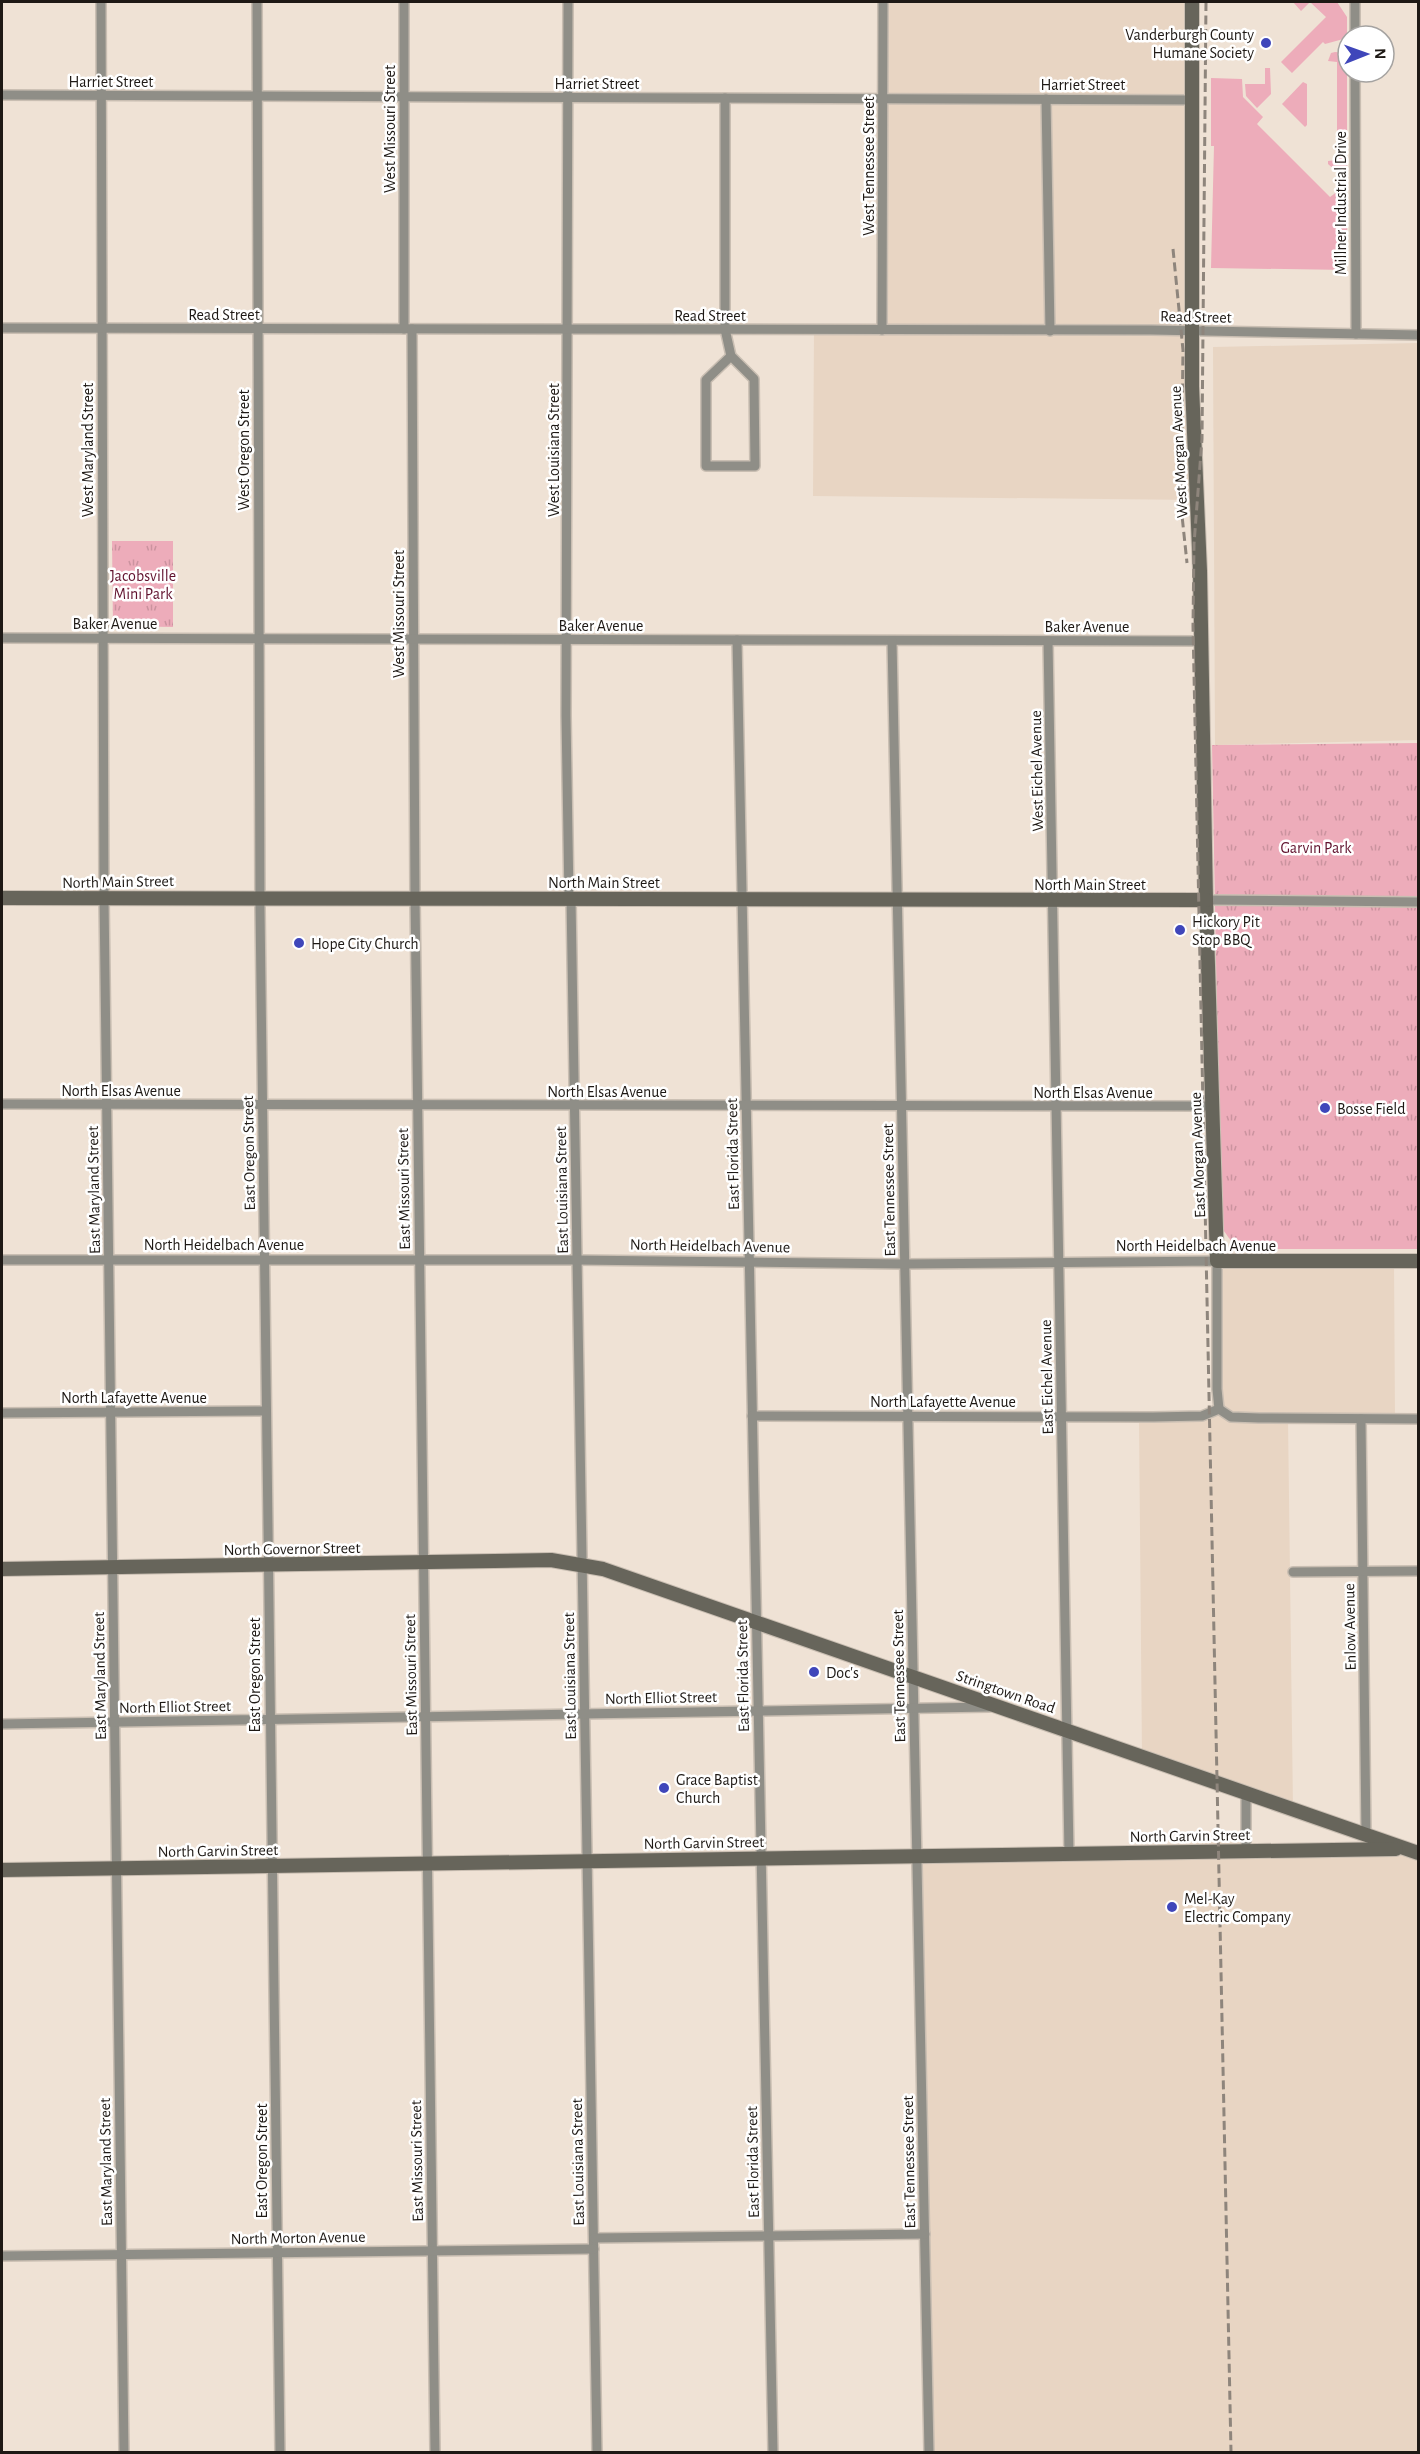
<svg xmlns="http://www.w3.org/2000/svg" width="1420" height="2454" viewBox="0 0 1420 2454" font-family="'Alegreya Sans',sans-serif">
<defs>
<pattern id="park-tufts" width="24" height="20" patternUnits="userSpaceOnUse" patternTransform="scale(1.5)"><rect width="24" height="20" fill="#edacba"/><path d="M3 7l-1-3M5 7V3M7 7l1-3M15 17l-1-3M17 17v-4M19 17l1-3" fill="none" stroke="#cb939f"/></pattern>
</defs>
<rect width="100%" height="100%" fill="#efe2d5"/>
<!-- built -->
<g fill="#e8d5c3">
<polygon points="884,2 1192,2 1197,500 813,496 814,330 882,331"/>
<polygon points="1418,343 1418,740 1215,745 1213,347"/>
<polygon points="1217,1261 1394,1261 1395,1419 1288,1419 1293,1809 1142,1757 1139,1417 1209,1415 1219,1409"/>
<polygon points="1218,1842 1407,1849 1418,1853 1418,2452 929,2452 917,1856"/>
</g>
<!-- green -->
<g fill="#edacba">
<polygon points="1293,2 1337,2 1347,17 1347,38 1325,44 1323,42 1292,73 1281,62 1326,17 1310,2 1301,11"/>
<polygon points="1335,52 1347,53 1347,176 1344,178 1328,164 1328,161 1337,160 1337,62 1328,61 1331,53"/>
<polygon points="1265,68 1270,68 1271,94 1257,108 1246,96 1245,84 1265,84"/>
<polygon points="1211,78 1242,79 1243,97 1263,117 1257,124 1330,197 1338,191 1347,201 1347,270 1211,268 1214,146 1211,146"/>
<polygon points="1303,82 1307,84 1307,125 1305,127 1282,104"/>
</g>
<!-- park -->
<g fill="url(#park-tufts)">
<polygon points="112,541 173,541 173,627 113,626"/>
<polygon points="1418,743 1418,1249 1237,1249 1221,1227 1212,745"/>
</g>
<g fill="none" stroke-linecap="round" stroke-linejoin="round">
<!-- street casing -->
<g stroke="#c9beb2" stroke-width="12">
<g id="street">
<polyline points="101,2 104,898 124,2452"/>
<polyline points="257,2 260,909 280,2452"/>
<polyline points="568,2 566,716 569,898"/>
<polyline points="1355,2 1355,36"/>
<polyline points="1355,72 1356,334"/>
<polyline points="2,95 1192,100"/>
<polyline points="725,98 725,329 731,356 754,379 755,466 706,466 706,380 731,356"/>
<polyline points="1046,99 1050,331"/>
<polyline points="2,328 1151,330 1418,335"/>
<polyline points="404,329 404,2"/>
<polyline points="412,329 415,898 435,2452"/>
<polyline points="882,330 883,2"/>
<polyline points="2,638 1201,641"/>
<polyline points="737,640 773,2452"/>
<polyline points="892,641 929,2452"/>
<polyline points="1048,641 1069,1854"/>
<polyline points="571,899 597,2452"/>
<polyline points="1206,900 1418,902"/>
<polyline points="2,1104 1212,1106"/>
<polyline points="2,1260 577,1260 904,1264 1217,1261 1217,1389 1219,1409"/>
<polyline points="1219,1409 1231,1417 1259,1418 1418,1419"/>
<polyline points="2,1413 266,1411"/>
<polyline points="752,1416 1153,1417 1202,1416 1219,1409"/>
<polyline points="1361,1419 1366,1835"/>
<polyline points="1293,1572 1418,1571"/>
<polyline points="2,1724 989,1707"/>
<polyline points="1246,1793 1246,1850"/>
<polyline points="594,2238 925,2234"/>
<polyline points="2,2256 594,2249"/>
</g>
</g>
<!-- secondary casing -->
<g stroke="#c9beb2" stroke-width="16">
<g id="secondary">
<polyline points="1192,2 1192,386 1200,571 1206,900 1217,1261 1418,1261"/>
<polyline points="2,898 1206,900"/>
<polyline points="2,1569 551,1560 603,1569 1418,1853"/>
<polyline points="2,1870 1396,1849"/>
</g>
</g>
<!-- street -->
<use href="#street" stroke="#8f8e87" stroke-width="9"/>
<!-- secondary -->
<use href="#secondary" stroke="#67655b" stroke-width="14"/>
<!-- rail -->
<g stroke="#8e857c" stroke-width="3" stroke-dasharray="9 4.5" stroke-linecap="butt">
<polyline points="1206,2 1202,439 1194,544 1193,626 1231,2452"/>
<polyline points="1173,249 1183,350 1181,506 1187,563"/>
</g>
</g>
<!-- markers -->
<g fill="#3f46ba" stroke="#fff" stroke-width="2">
<circle cx="1266" cy="43" r="6"/>
<circle cx="1180" cy="930" r="6"/>
<circle cx="299" cy="943" r="6"/>
<circle cx="1325" cy="1108" r="6"/>
<circle cx="814" cy="1672" r="6"/>
<circle cx="664" cy="1788" r="6"/>
<circle cx="1172" cy="1907" r="6"/>
</g>
<g text-anchor="middle" stroke-width="5" stroke-linejoin="round" paint-order="stroke">
<!-- poi labels -->
<g font-size="16" fill="#1e1915" stroke="#fff" text-anchor="start">
<text x="1254" y="40" text-anchor="end">Vanderburgh County<tspan x="1254" dy="18">Humane Society</tspan></text>
<text x="1192" y="927">Hickory Pit<tspan x="1192" dy="18">Stop BBQ</tspan></text>
<text x="311" y="949">Hope City Church</text>
<text x="1337" y="1114">Bosse Field</text>
<text x="826" y="1678">Doc's</text>
<text x="676" y="1785">Grace Baptist<tspan x="676" dy="18">Church</tspan></text>
<text x="1184" y="1904">Mel-Kay<tspan x="1184" dy="18">Electric Company</tspan></text>
</g>
<!-- street labels -->
<g font-size="16" fill="#1e1915" stroke="#fff">
<text x="111" y="87">Harriet Street</text>
<text x="597" y="89">Harriet Street</text>
<text x="1083" y="90">Harriet Street</text>
<text transform="translate(389 129) rotate(-90)" y="6">West Missouri Street</text>
<text transform="translate(868 166) rotate(-90)" y="6">West Tennessee Street</text>
<text transform="translate(1340 203) rotate(-90)" y="6">Millner Industrial Drive</text>
<text x="224" y="320">Read Street</text>
<text x="710" y="321">Read Street</text>
<text transform="translate(1196 316) rotate(1)" y="6">Read Street</text>
<text transform="translate(87 450) rotate(-90)" y="6">West Maryland Street</text>
<text transform="translate(243 450) rotate(-90)" y="6">West Oregon Street</text>
<text transform="translate(553 450) rotate(-90)" y="6">West Louisiana Street</text>
<text transform="translate(1178 452) rotate(-93)" y="6">West Morgan Avenue</text>
<text transform="translate(398 614) rotate(-90)" y="6">West Missouri Street</text>
<text x="115" y="629">Baker Avenue</text>
<text x="601" y="631">Baker Avenue</text>
<text x="1087" y="632">Baker Avenue</text>
<text transform="translate(1036 771) rotate(-91)" y="6">West Eichel Avenue</text>
<text transform="translate(118 881) rotate(-1)" y="6">North Main Street</text>
<text x="604" y="888">North Main Street</text>
<text x="1090" y="890">North Main Street</text>
<text x="121" y="1096">North Elsas Avenue</text>
<text x="607" y="1097">North Elsas Avenue</text>
<text x="1093" y="1098">North Elsas Avenue</text>
<text transform="translate(248 1153) rotate(-91)" y="6">East Oregon Street</text>
<text transform="translate(732 1154) rotate(-91)" y="6">East Florida Street</text>
<text transform="translate(1197 1155) rotate(-92)" y="6">East Morgan Avenue</text>
<text transform="translate(403 1189) rotate(-91)" y="6">East Missouri Street</text>
<text transform="translate(93 1190) rotate(-91)" y="6">East Maryland Street</text>
<text transform="translate(561 1190) rotate(-91)" y="6">East Louisiana Street</text>
<text transform="translate(888 1190) rotate(-91)" y="6">East Tennessee Street</text>
<text x="224" y="1250">North Heidelbach Avenue</text>
<text transform="translate(710 1245) rotate(1)" y="6">North Heidelbach Avenue</text>
<text x="1196" y="1251">North Heidelbach Avenue</text>
<text transform="translate(1046 1377) rotate(-91)" y="6">East Eichel Avenue</text>
<text x="134" y="1403">North Lafayette Avenue</text>
<text x="943" y="1407">North Lafayette Avenue</text>
<text transform="translate(292 1548) rotate(-1)" y="6">North Governor Street</text>
<text transform="translate(1349 1627) rotate(-91)" y="6">Enlow Avenue</text>
<text transform="translate(254 1675) rotate(-90)" y="6">East Oregon Street</text>
<text transform="translate(410 1675) rotate(-91)" y="6">East Missouri Street</text>
<text transform="translate(99 1676) rotate(-91)" y="6">East Maryland Street</text>
<text transform="translate(569 1676) rotate(-91)" y="6">East Louisiana Street</text>
<text transform="translate(742 1676) rotate(-91)" y="6">East Florida Street</text>
<text transform="translate(898 1676) rotate(-91)" y="6">East Tennessee Street</text>
<text transform="translate(1006 1691) rotate(19)" y="6">Stringtown Road</text>
<text transform="translate(661 1697) rotate(-1)" y="6">North Elliot Street</text>
<text transform="translate(175 1706) rotate(-1)" y="6">North Elliot Street</text>
<text transform="translate(1190 1835) rotate(-1)" y="6">North Garvin Street</text>
<text transform="translate(704 1842) rotate(-1)" y="6">North Garvin Street</text>
<text transform="translate(218 1850) rotate(-1)" y="6">North Garvin Street</text>
<text transform="translate(261 2161) rotate(-90)" y="6">East Oregon Street</text>
<text transform="translate(416 2161) rotate(-91)" y="6">East Missouri Street</text>
<text transform="translate(105 2162) rotate(-91)" y="6">East Maryland Street</text>
<text transform="translate(577 2162) rotate(-91)" y="6">East Louisiana Street</text>
<text transform="translate(752 2162) rotate(-91)" y="6">East Florida Street</text>
<text transform="translate(908 2162) rotate(-91)" y="6">East Tennessee Street</text>
<text transform="translate(298 2237) rotate(-1)" y="6">North Morton Avenue</text>
</g>
<!-- park labels -->
<g font-size="16" fill="#60112d" stroke="#fff">
<text x="143" y="581">Jacobsville<tspan x="143" dy="18">Mini Park</tspan></text>
<text x="1316" y="853">Garvin Park</text>
</g>
</g>
<!-- border -->
<rect width="1420" height="2454" fill="none" stroke="#1e1915" stroke-width="6"/>
<!-- north arrow -->
<g transform="translate(1366 54) rotate(89)"><circle r="28" fill="#ffffff" stroke="#a5a3a1" stroke-width="1.5"/>
<path d="M0-4.5L10 22L0 15L-10 22Z" fill="#3f46ba"/>
<text y="-9" font-size="16" font-weight="bold" text-anchor="middle" fill="#1e1915">N</text>
</g>
</svg>
